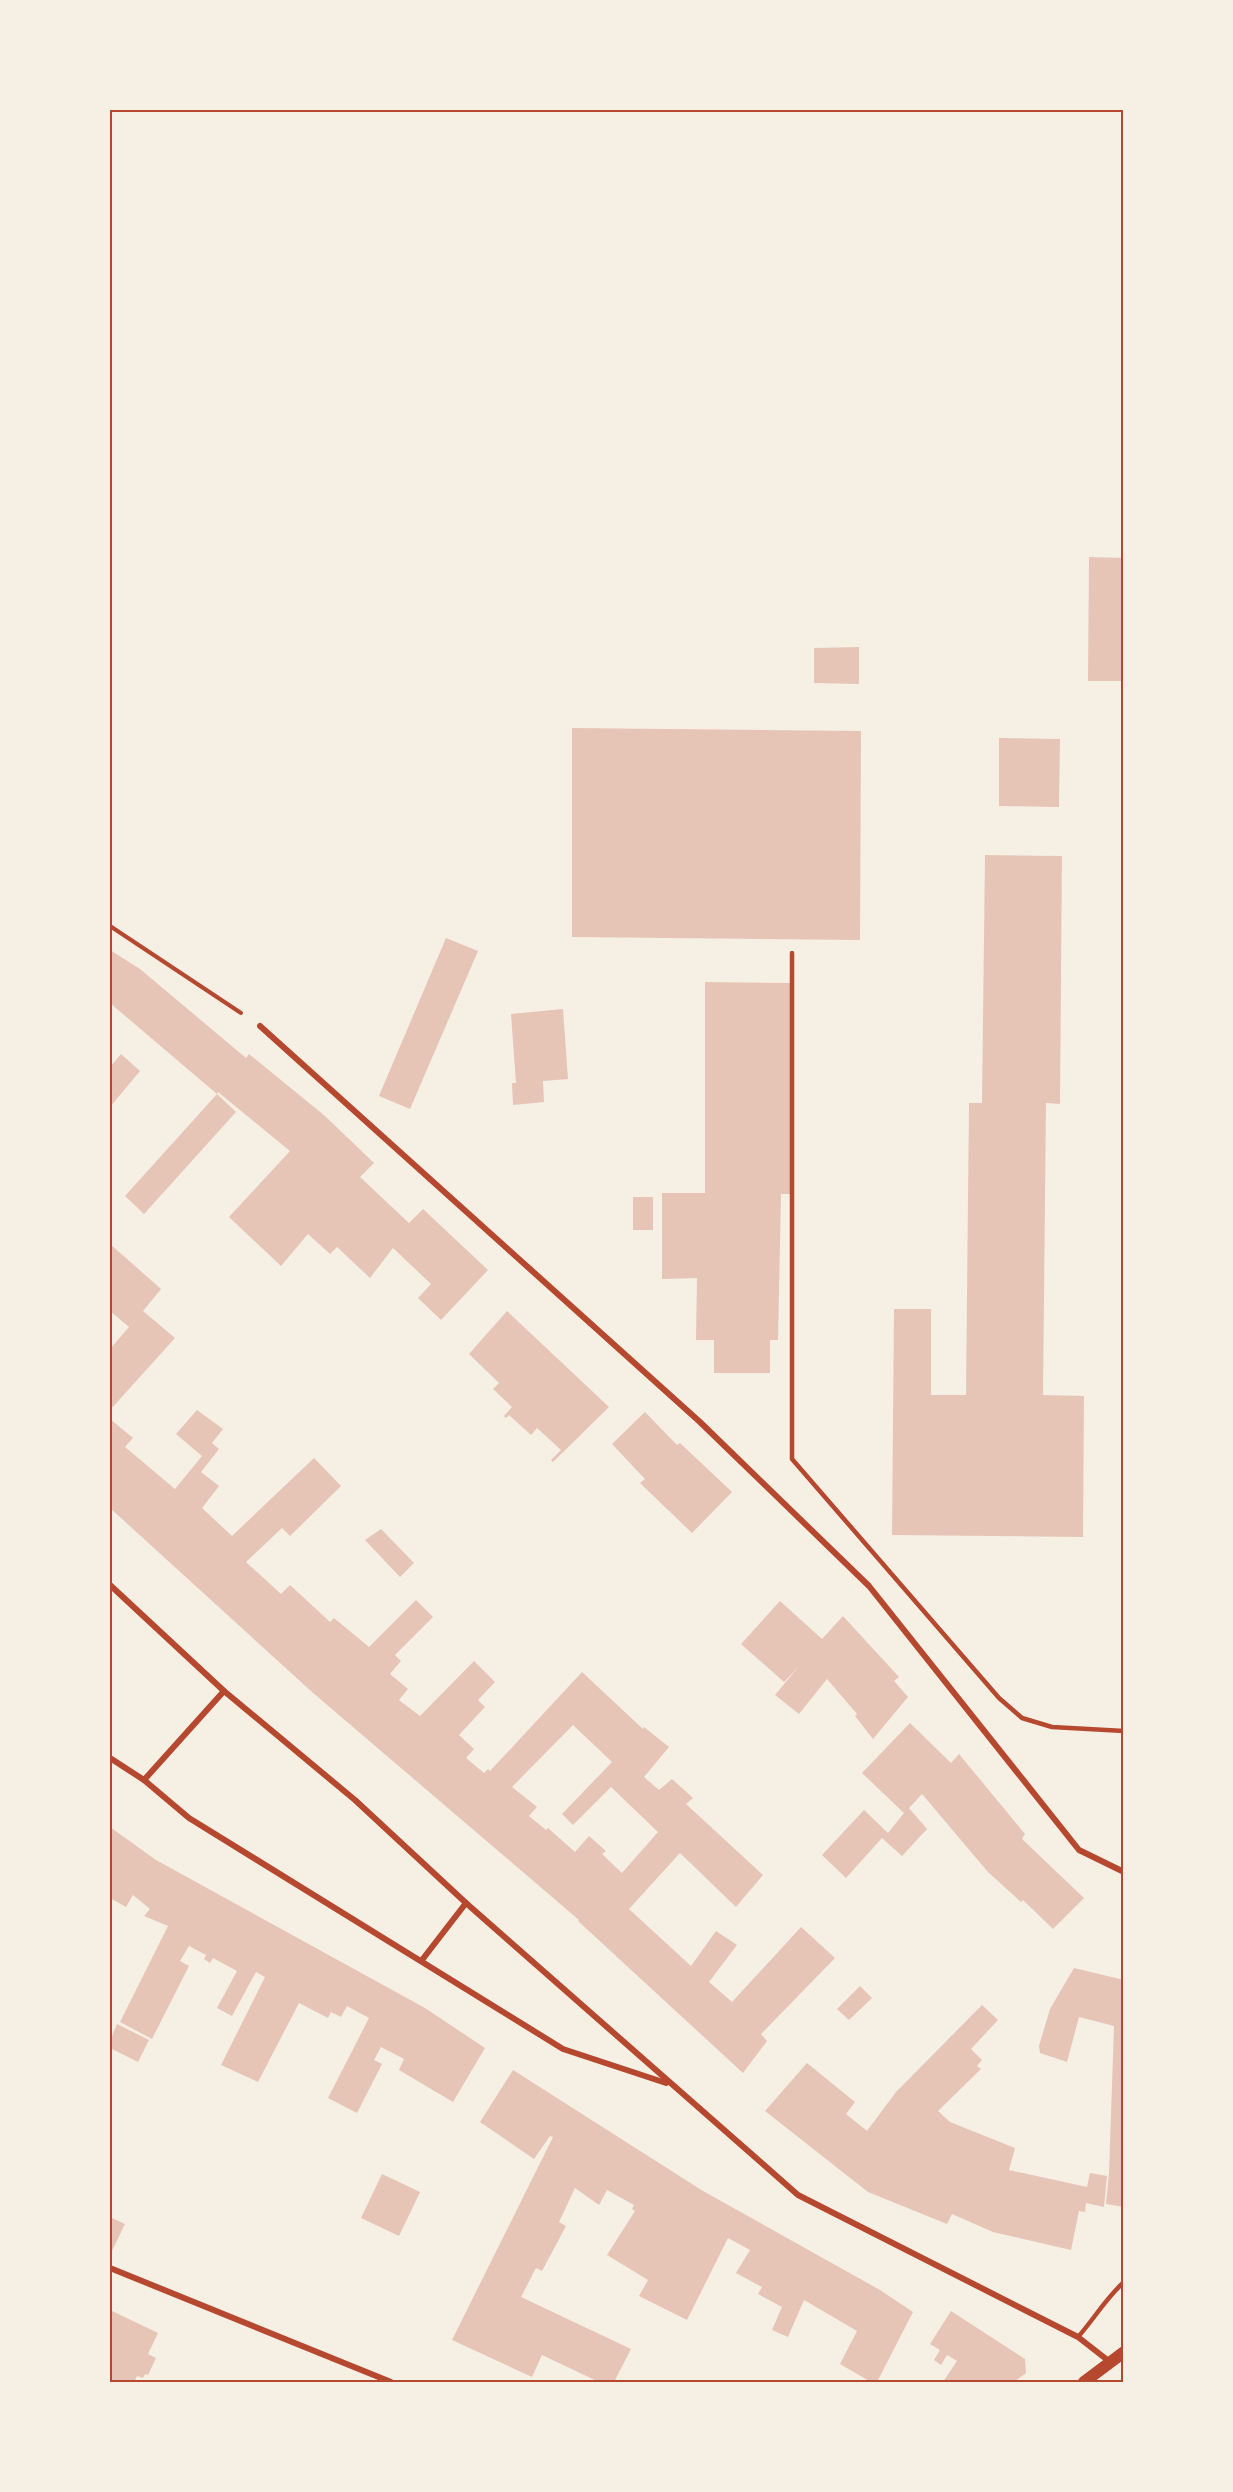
<svg xmlns="http://www.w3.org/2000/svg" width="1233" height="2492" viewBox="0 0 1233 2492" font-family="'PT Sans',sans-serif">
<rect width="100%" height="100%" fill="#f6efe4"/>
<!-- building -->
<g fill="#e6c5b7" fill-rule="evenodd">
<polygon points="1089,557 1124,558 1124,681 1088,681"/>
<polygon points="859,647 859,684 814,683 814,648"/>
<polygon points="572,728 861,731 860,940 572,937"/>
<polygon points="999,738 1060,739 1059,807 999,806"/>
<polygon points="985,855 1062,856 1060,1104 1046,1103 1043,1395 1084,1396 1083,1537 892,1535 894,1309 931,1309 931,1395 966,1395 969,1103 982,1103"/>
<polygon points="446,938 478,951 410,1109 379,1096"/>
<polygon points="110,950 140,969 246,1058 249,1054 325,1116 374,1163 360,1177 409,1223 423,1209 488,1270 441,1320 418,1298 431,1284 393,1248 370,1278 337,1247 330,1254 308,1234 281,1266 229,1217 290,1151 218,1092 217,1094 110,1003"/>
<polygon points="705,982 790,983 790,1194 781,1194 778,1340 770,1340 770,1373 714,1373 714,1340 696,1340 697,1278 662,1279 662,1193 705,1193"/>
<polygon points="563,1009 568,1079 543,1081 544,1102 513,1105 512,1083 516,1083 511,1014"/>
<polygon points="121,1054 140,1071 110,1107 110,1067"/>
<polygon points="217,1094 236,1112 144,1214 125,1196"/>
<rect x="633" y="1197" width="20" height="33"/>
<polygon points="110,1244 161,1289 143,1311 175,1338 110,1410 110,1349 129,1327 110,1311"/>
<polygon points="507,1311 609,1407 553,1462 551,1460 561,1450 537,1428 531,1435 509,1415 506,1418 504,1416 512,1407 493,1389 499,1383 469,1354"/>
<path d="M197,1410L223,1429L212,1443L219,1449L201,1472L219,1486L202,1508L232,1536L314,1458L341,1486L290,1536L282,1528L246,1562L281,1594L290,1585L330,1622L334,1618L369,1647L416,1600L433,1617L395,1655L401,1661L390,1674L408,1689L399,1700L420,1716L474,1661L495,1682L478,1700L485,1707L459,1735L474,1749L466,1758L484,1773L488,1769L490,1771L582,1672L643,1729L644,1727L669,1747L644,1777L659,1790L672,1779L693,1798L686,1804L763,1875L736,1907L680,1853L629,1909L691,1966L716,1931L737,1945L709,1982L732,2002L801,1927L835,1958L761,2034L767,2041L743,2073L578,1921L579,1920L312,1692L110,1508V1419L133,1438L125,1447L175,1489L202,1456L176,1434ZM573,1725L612,1762L562,1814L573,1825L611,1787L658,1832L622,1873L602,1854L606,1851L589,1836L575,1852L548,1828L546,1830L529,1816L537,1807L512,1787Z"/>
<polygon points="645,1412 677,1445 680,1443 732,1492 692,1533 640,1483 645,1479 612,1444"/>
<polygon points="381,1529 414,1563 400,1577 365,1540"/>
<polygon points="780,1601 822,1639 843,1616 899,1677 894,1681 908,1697 873,1739 855,1716 857,1714 827,1679 799,1714 775,1695 799,1666 784,1682 741,1644"/>
<polygon points="910,1723 951,1763 959,1754 1025,1834 1022,1839 1084,1898 1053,1929 1023,1900 1021,1902 988,1872 922,1794 909,1808 927,1829 902,1856 882,1838 846,1878 822,1855 864,1810 888,1833 904,1813 862,1773"/>
<polygon points="110,1827 156,1860 425,2008 485,2048 453,2102 399,2070 404,2059 381,2047 374,2060 382,2064 357,2113 328,2098 369,2018 347,2006 341,2017 331,2012 328,2018 299,2003 258,2082 221,2065 265,1977 256,1972 232,2016 217,2008 237,1971 213,1958 210,1963 204,1959 206,1955 189,1946 180,1961 189,1966 152,2039 120,2022 168,1926 144,1916 150,1909 133,1895 126,1907 110,1898"/>
<polygon points="1074,1968 1124,1980 1124,2207 1106,2204 1109,2173 1114,2026 1079,2017 1067,2062 1040,2053 1039,2046 1050,2009"/>
<polygon points="860,1986 872,1998 849,2020 837,2009"/>
<polygon points="982,2005 998,2020 971,2049 982,2060 977,2066 981,2069 938,2111 950,2122 1015,2148 1009,2170 1087,2187 1090,2173 1107,2176 1104,2207 1086,2203 1085,2212 1079,2211 1071,2250 993,2232 952,2214 947,2224 868,2192 765,2111 807,2063 855,2102 846,2114 867,2131 896,2092"/>
<polygon points="117,2024 149,2040 138,2062 110,2048 110,2041"/>
<polygon points="513,2070 703,2191 880,2290 913,2312 877,2382 871,2382 840,2364 857,2331 804,2300 788,2337 772,2330 782,2307 758,2294 762,2287 736,2273 750,2250 728,2238 687,2320 639,2296 648,2280 607,2255 635,2211 632,2209 634,2205 607,2190 599,2205 575,2188 559,2222 566,2226 542,2271 536,2268 521,2297 631,2349 614,2382 599,2382 542,2355 532,2377 452,2340 553,2137 550,2136 534,2159 480,2122"/>
<polygon points="382,2174 420,2192 399,2236 361,2218"/>
<polygon points="110,2217 125,2224 110,2255"/>
<polygon points="110,2310 158,2333 148,2354 156,2358 148,2375 145,2374 143,2378 137,2376 134,2382 116,2382 110,2380"/>
<polygon points="951,2311 1025,2359 1026,2373 1014,2382 943,2382 957,2361 947,2355 941,2365 934,2360 940,2350 930,2344"/>
</g>
<g fill="none" stroke-linecap="round" stroke-linejoin="round">
<!-- path -->
<polyline stroke="#b5482f" stroke-width="4" points="110,926 241,1013"/>
<!-- service -->
<g stroke="#b5482f" stroke-width="4.5">
<polyline points="792,953 792,1459 999,1698 1022,1718 1052,1727 1124,1731"/>
<path d="M1078,2337C1094,2319 1106,2298 1124,2282"/>
</g>
<!-- minor -->
<g stroke="#b5482f" stroke-width="6">
<polyline points="260,1026 700,1422 869,1586 1079,1850 1124,1872"/>
<polyline points="110,1585 224,1691 355,1800 466,1903 798,2195 1078,2337 1110,2362"/>
<polyline points="110,1758 144,1780 189,1818 563,2049 666,2083"/>
<polyline points="144,1780 224,1691"/>
<polyline points="422,1960 466,1903"/>
<polyline points="110,2268 391,2382"/>
</g>
<!-- secondary -->
<polyline stroke="#b5482f" stroke-width="12" points="1084,2382 1124,2352"/>
</g>
<!-- border -->
<rect width="1233" height="2492" fill="none" stroke="#f6efe4" stroke-width="222"/>
<rect x="111" y="111" width="1011" height="2270" fill="none" stroke="#b5482f" stroke-width="2"/>
</svg>
